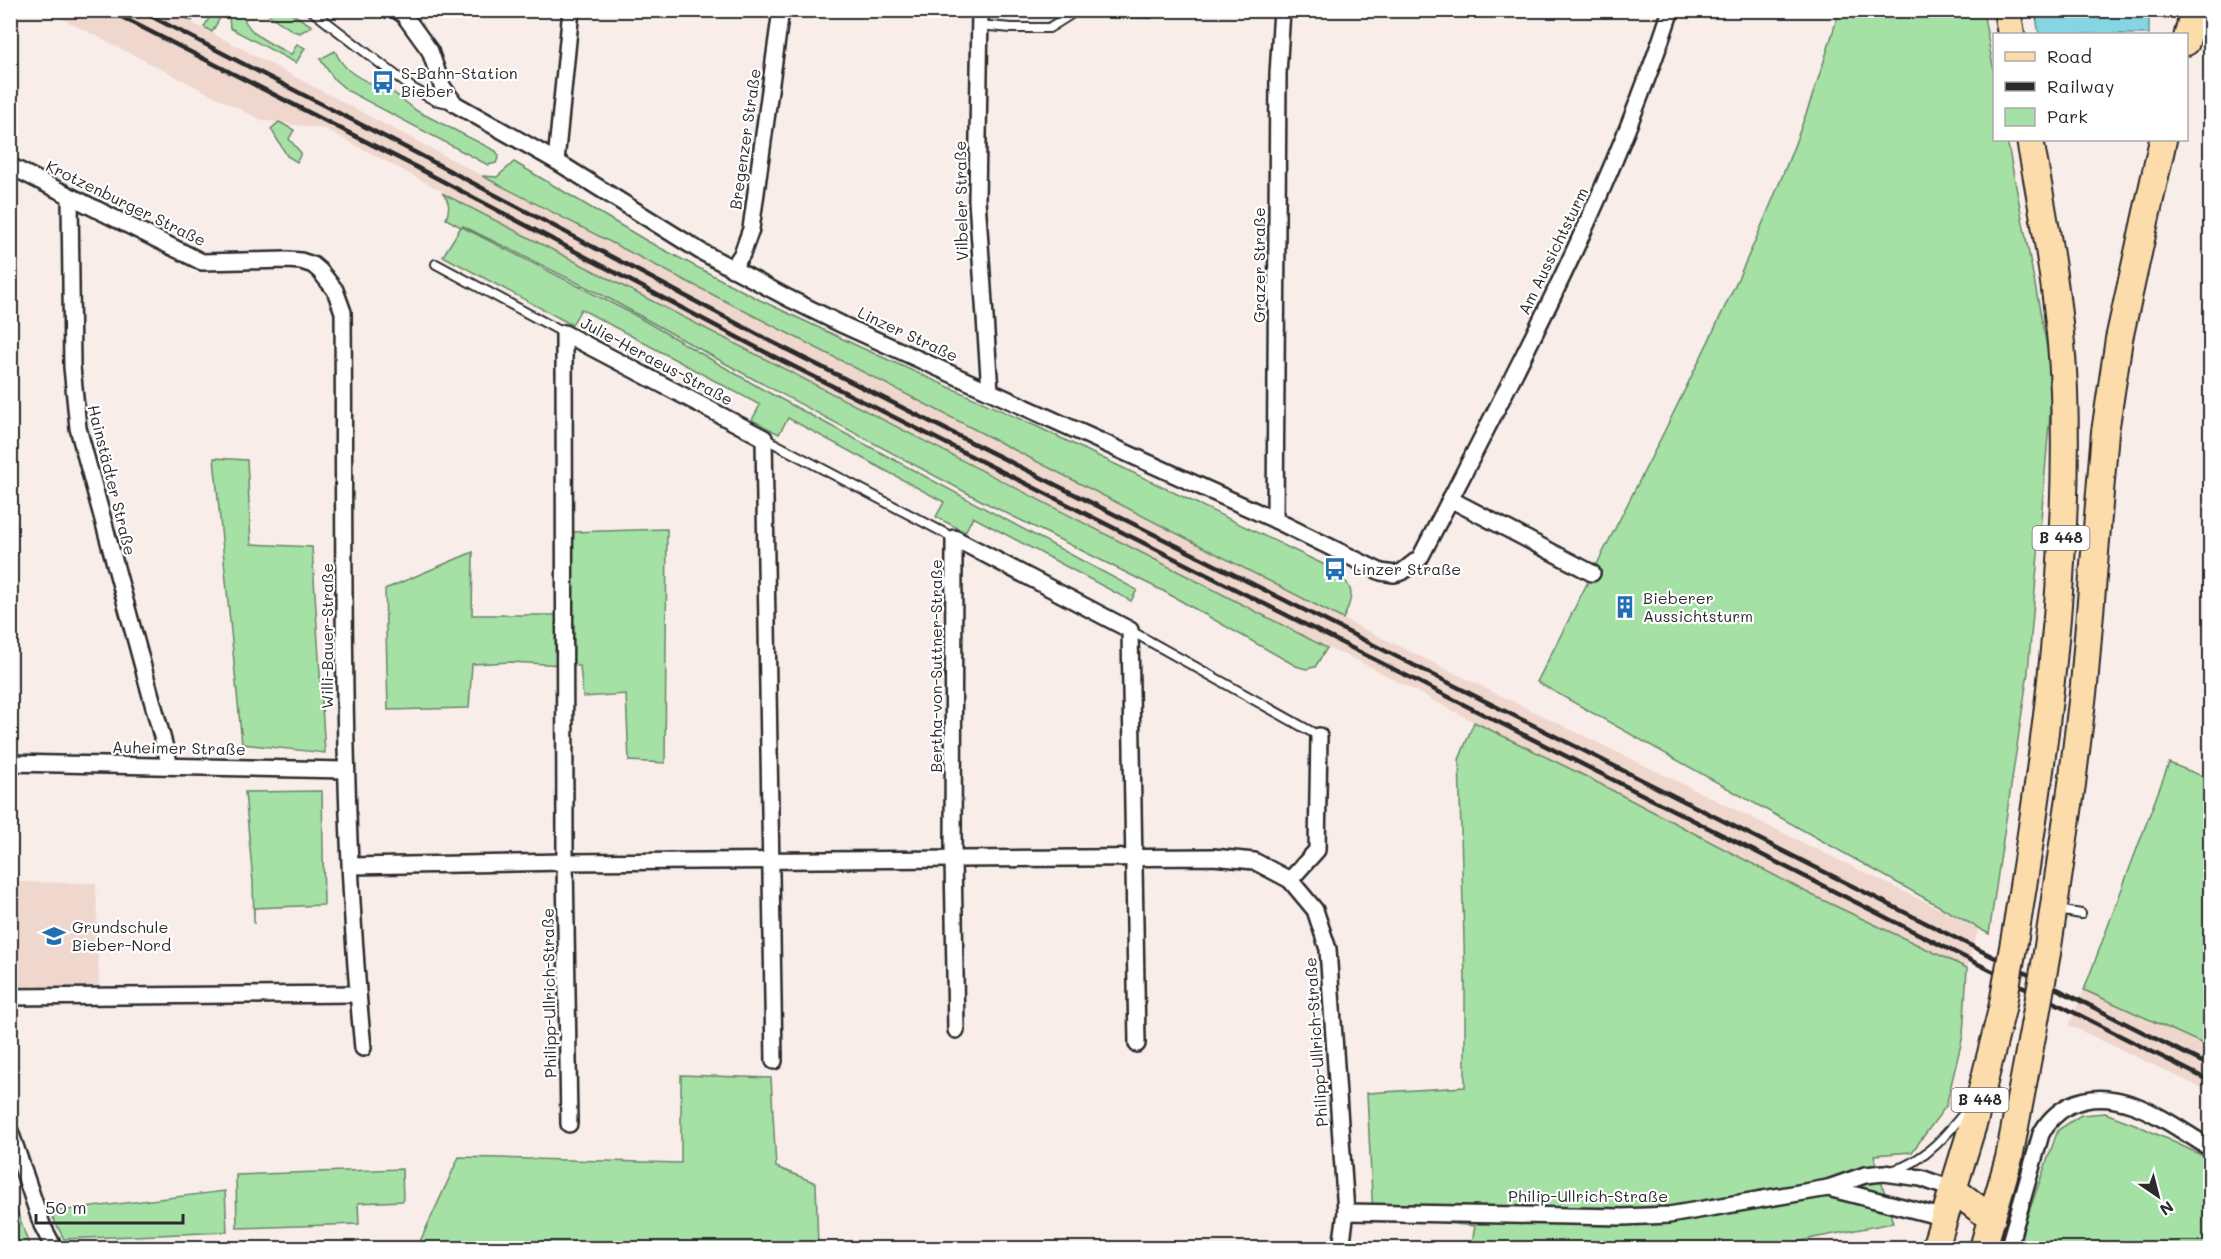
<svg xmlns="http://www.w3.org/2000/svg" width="2221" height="1259" viewBox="0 0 2221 1259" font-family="Mali,sans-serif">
<rect width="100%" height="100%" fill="#f8ede9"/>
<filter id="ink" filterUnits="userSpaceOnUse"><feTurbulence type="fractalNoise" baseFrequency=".0167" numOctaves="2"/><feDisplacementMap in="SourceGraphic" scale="12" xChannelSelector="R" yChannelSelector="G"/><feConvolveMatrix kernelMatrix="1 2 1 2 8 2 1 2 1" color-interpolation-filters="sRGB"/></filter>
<g filter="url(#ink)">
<!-- built -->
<g fill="#efd7ce">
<polygon points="47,11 170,11 521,196 1343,619 1979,928 1967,968 1814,896 1581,774 1474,722 1359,661 1327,648 534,240 325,129 261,120"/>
<polygon points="11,882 96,883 99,990 11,990"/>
<polygon points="2084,990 2210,1047 2210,1092 2069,1025"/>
</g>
<!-- green -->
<g fill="#a5e0a5" stroke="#688668" stroke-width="1.5">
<path d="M236,10L242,11C245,33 268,42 286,52L291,55L297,44L305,48L296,63L230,28L229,17Z"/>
<polygon points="171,11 224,11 212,32 204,27 209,18 197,11 192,21"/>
<polygon points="263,11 288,11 312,26 300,33 293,31"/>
<path d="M1839,11H1983L1994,72V140H2007L2053,378L2028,672L1989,934L1537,682C1577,603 1617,525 1657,446C1728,304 1796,165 1839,11Z"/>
<path d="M335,51C344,71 357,77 376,86L379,81L417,111L496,151L499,156L496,163L488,165L348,91L334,79L320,59Z"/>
<polygon points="279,122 294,130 289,139 301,153 297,162 287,156 271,129"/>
<path d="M514,162L647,241L760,300L862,348L1040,428L1331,568C1355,585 1355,595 1343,619L482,176L497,177Z"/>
<path d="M442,193L1327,648L1315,667L1306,669L1296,666L1165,592L984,502L748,376L608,298L463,226L462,227L631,313L762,389L1137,590L1131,601L973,517L965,532L936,517L944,502L788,418L779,434L752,420L760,405L581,309L572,325L443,256L461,227L446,219C450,209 450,201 442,193Z"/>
<polygon points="214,458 247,460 251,544 312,547 325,753 242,744"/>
<polygon points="667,529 665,763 629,761 626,694 583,697 580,666 511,662 472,664 469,708 388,710 385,589 473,552 472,615 570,615 572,532"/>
<polygon points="1474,722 1581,774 1814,896 1967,968 1963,1036 1946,1106 1912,1152 1874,1155 1893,1223 1813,1238 1777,1248 1471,1248 1475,1226 1373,1216 1367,1093 1465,1087 1465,978 1459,760"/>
<polygon points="2169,763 2210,779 2210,1047 2084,990"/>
<polygon points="322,791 324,905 254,908 254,924 253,882 245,792"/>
<polygon points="681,1075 771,1078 776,1167 816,1183 818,1248 417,1248 459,1157 681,1163"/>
<polygon points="2105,1113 2137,1125 2210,1159 2210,1248 2016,1248 2058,1130 2081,1115"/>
<polygon points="402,1169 403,1201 358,1203 359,1224 237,1228 236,1175"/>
<polygon points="10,1190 30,1248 11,1248"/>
<polygon points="225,1191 227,1232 64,1239 50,1212"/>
</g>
<!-- water -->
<polygon fill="#86d5e2" stroke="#629199" stroke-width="1.5" points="2035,11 2149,11 2149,34 2039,34"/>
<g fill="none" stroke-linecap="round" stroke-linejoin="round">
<!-- service casing -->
<g stroke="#2b2b2b" stroke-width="12">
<g id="service">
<polyline points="311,10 412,88 434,100 454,104"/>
<polyline points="979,25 1011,28 1049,28 1076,11 1150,13"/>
<polyline points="2196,27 2210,44"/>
<polyline points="436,264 564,333"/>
<polyline points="764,438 954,538"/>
<polyline points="1131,631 1319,736"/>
<polyline points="2058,910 2081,914"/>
<path d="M1894,1170C1925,1162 1949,1132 1969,1107"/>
</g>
</g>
<!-- minor casing -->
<g stroke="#2b2b2b" stroke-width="20">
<g id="minor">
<path d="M397,10L404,15L430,51L442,86L455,104L556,161L700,251L788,298L843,325L1275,520L1381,572L1394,574L1402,572L1420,558C1512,379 1608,202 1671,10"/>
<polyline points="980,10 977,200 990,391"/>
<polyline points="556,161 571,10"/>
<path d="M10,166L202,262L287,260L301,261L313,265L320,271L335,290L343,312C345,557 339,804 363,1048"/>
<polyline points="70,197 72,367 78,428 170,766"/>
<polyline points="732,269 742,254 751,229 781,10"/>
<polyline points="1450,499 1592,573"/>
<polyline points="1275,520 1278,74 1282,10"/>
<polyline points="10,763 346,770"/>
<polyline points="351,866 565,862 1213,857 1254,861 1290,880 1315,910 1328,949 1346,1212 1341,1248"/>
<polyline points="1290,880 1317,850 1319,736"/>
<polyline points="10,997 358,994"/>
<polyline points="956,1030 953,859 954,538 1130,630 1137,1044"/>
<polyline points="569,1124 565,862 564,333 764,438 774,1061"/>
<polyline points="10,1131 42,1225 54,1248"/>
<polyline points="1828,1188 1946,1218"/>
<polyline points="1346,1212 1623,1217 1669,1215 1828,1188 1865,1175 1884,1173 1921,1178 1954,1190"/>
<path d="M2009,1246L2041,1134C2048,1120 2057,1112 2070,1105C2119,1082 2170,1124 2210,1148"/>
</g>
</g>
<!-- primary casing -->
<g stroke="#2b2b2b" stroke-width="30">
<g id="primary">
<polyline points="2007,10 2011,34"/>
<polyline points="2186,42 2194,10"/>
<path d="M2015,936C2044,760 2070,570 2064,391C2061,307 2045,222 2030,140"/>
<polyline points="2047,953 2072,784 2084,685 2105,432 2119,339 2163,140"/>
<polyline points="1954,1190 1992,1219"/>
<polyline points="1935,1248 1975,1118 2002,1009"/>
<polyline points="1983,1248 2009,1158 2034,1026"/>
</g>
</g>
<!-- service -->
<use href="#service" stroke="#fff" stroke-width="8"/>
<!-- minor -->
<use href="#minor" stroke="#fff" stroke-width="15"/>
<!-- primary -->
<use href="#primary" stroke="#fddcac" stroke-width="26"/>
<!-- rail -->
<g stroke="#2b2b2b" stroke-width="4.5">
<polyline points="108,10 414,166 765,352 2210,1081"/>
<polyline points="139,10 420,155 770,341 2210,1066"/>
</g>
<!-- primary-bridge casing -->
<g stroke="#2b2b2b" stroke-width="30" stroke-linecap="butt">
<g id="primary-bridge">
<polyline points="2002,1009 2015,936"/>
<polyline points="2034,1026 2047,953"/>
</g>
</g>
<!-- primary-bridge -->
<use href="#primary-bridge" stroke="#fddcac" stroke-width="26"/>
</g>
</g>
<!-- icons -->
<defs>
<g id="bus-bare" transform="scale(1.8)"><path d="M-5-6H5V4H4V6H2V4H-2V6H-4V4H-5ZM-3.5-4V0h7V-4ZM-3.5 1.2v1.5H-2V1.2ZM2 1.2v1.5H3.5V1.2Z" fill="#1f6fb2" stroke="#fff" stroke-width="2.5" paint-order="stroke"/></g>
<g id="building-bare" transform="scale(1.8)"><path d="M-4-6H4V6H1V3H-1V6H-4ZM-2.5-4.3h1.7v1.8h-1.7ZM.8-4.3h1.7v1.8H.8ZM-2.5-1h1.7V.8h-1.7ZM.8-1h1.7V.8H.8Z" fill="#1f6fb2" stroke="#fff" stroke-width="2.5" paint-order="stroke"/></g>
<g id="school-bare" transform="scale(1.8)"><path d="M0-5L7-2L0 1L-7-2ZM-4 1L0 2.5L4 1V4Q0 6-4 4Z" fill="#1f6fb2" stroke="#fff" stroke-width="2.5" paint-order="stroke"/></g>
</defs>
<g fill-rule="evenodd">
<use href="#bus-bare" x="383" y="82"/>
<use href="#bus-bare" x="1335" y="569"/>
<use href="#building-bare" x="1625" y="607"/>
<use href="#school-bare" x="54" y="936"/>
</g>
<g text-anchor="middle" stroke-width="4.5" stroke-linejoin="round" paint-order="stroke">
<!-- shield labels -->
<g fill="#fff" stroke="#6b6b6b" stroke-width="1.5">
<rect x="2032.5" y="526" width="57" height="24" rx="4.5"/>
<rect x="1951.5" y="1088" width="57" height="24" rx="4.5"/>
</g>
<g font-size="15" font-weight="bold" fill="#2b2b2b">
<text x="2061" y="543">B 448</text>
<text x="1980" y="1105">B 448</text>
</g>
<!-- poi labels -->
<g font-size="16" fill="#2b2b2b" stroke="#fff" text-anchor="start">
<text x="401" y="79">S-Bahn-Station<tspan x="401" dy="18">Bieber</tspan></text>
<text x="1353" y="575">Linzer Straße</text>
<text x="1643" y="604">Bieberer<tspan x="1643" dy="18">Aussichtsturm</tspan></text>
<text x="72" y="933">Grundschule<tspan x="72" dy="18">Bieber-Nord</tspan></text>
</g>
<!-- street labels -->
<g font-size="16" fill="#2b2b2b" stroke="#fff">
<text transform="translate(745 139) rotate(-82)" y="6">Bregenzer Straße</text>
<text transform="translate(961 201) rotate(-91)" y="6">Vilbeler Straße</text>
<text transform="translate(126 203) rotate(26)" y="6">Krotzenburger Straße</text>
<text transform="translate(1553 251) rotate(-64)" y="6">Am Aussichtsturm</text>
<text transform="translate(1259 265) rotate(-90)" y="6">Grazer Straße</text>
<text transform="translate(908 334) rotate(25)" y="6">Linzer Straße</text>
<text transform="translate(657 361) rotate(28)" y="6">Julie-Heraeus-Straße</text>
<text transform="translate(112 480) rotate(76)" y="6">Hainstädter Straße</text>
<text transform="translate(327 636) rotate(-90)" y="6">Willi-Bauer-Straße</text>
<text transform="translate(936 666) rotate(-90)" y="6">Bertha-von-Suttner-Straße</text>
<text transform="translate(179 748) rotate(1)" y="6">Auheimer Straße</text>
<text transform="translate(549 993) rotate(-91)" y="6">Philipp-Ullrich-Straße</text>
<text transform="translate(1316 1042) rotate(-94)" y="6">Philipp-Ullrich-Straße</text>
<text x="1588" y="1202">Philip-Ullrich-Straße</text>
</g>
</g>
<!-- margin -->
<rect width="2221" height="1259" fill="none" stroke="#fff" stroke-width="36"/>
<rect x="18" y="18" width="2185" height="1223" fill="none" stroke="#2b2b2b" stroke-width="2" filter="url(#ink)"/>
<!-- legend -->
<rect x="1993" y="33" width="195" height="108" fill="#ffffff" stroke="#aaaaaa" stroke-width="1.5"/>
<rect x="2005" y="52" width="30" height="9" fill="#fddcac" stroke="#aaaaaa" stroke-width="1.5"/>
<text x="2047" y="63" font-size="18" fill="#2b2b2b">Road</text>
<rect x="2005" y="82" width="30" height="9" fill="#2b2b2b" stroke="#aaaaaa" stroke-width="1.5"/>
<text x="2047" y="93" font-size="18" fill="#2b2b2b">Railway</text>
<rect x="2005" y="108" width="30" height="18" fill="#a5e0a5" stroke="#aaaaaa" stroke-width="1.5"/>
<text x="2047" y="123" font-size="18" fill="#2b2b2b">Park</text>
<!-- north arrow -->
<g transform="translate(2158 1196) rotate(145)" stroke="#ffffff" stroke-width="4.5" paint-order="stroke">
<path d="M0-4.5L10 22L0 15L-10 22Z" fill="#2b2b2b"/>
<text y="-9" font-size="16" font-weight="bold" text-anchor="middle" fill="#2b2b2b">N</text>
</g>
<!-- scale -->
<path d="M36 1214v9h147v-9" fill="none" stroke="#2b2b2b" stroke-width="3"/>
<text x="45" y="1214" font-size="18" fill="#2b2b2b" stroke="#ffffff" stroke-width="4.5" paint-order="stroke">50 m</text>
</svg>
